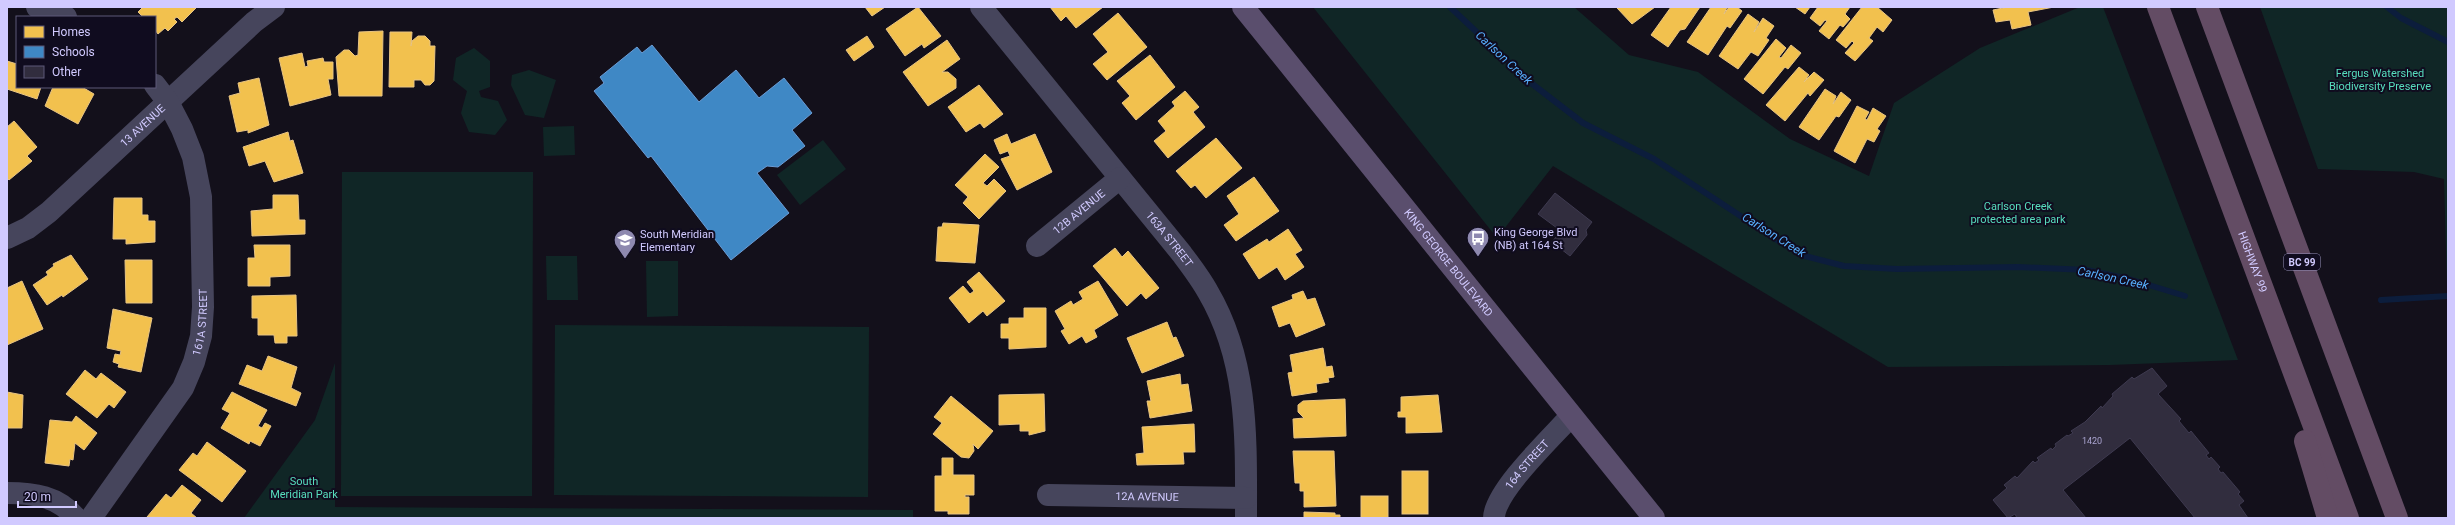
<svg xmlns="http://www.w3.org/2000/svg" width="2455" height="525" viewBox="0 0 2455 525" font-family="Roboto,sans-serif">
<rect width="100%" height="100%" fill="#13101b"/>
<!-- green -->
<g fill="#102626">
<polygon points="1313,7 1574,7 1629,55 1698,72 1790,139 1869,176 1894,103 1980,48 2080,7 2103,7 2238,360 2110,365 1888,367 1553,166 1497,238"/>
<polygon points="2260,7 2448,7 2448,322 2444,179 2414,172 2318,169"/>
<polygon points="474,48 490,61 490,87 479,91 481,97 498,101 507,120 495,135 469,132 461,113 467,91 453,80 456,58"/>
<polygon points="529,70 556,80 544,118 525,115 511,85 512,75"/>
<polygon points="574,126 575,155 544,156 543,127"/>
<polygon points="823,140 846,169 800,205 777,175"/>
<polygon points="342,172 533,172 532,496 341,496"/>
<polygon points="546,256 577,256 578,300 547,300"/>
<polygon points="646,261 678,261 678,316 647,317"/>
<polygon points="555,325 869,327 868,497 554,495"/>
<polygon points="335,363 335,507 913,510 913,518 244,518 315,420"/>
</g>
<!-- homes -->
<g fill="#f2c14e" stroke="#e8c483">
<polygon points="143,7 197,7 182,22 177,17 174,19 177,22 168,31 165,28 158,34 155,30 155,17 143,17 138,12"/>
<polygon points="865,7 885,7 872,16"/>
<polygon points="918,7 941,36 924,48 922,44 905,56 886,29"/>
<polygon points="1050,7 1103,7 1076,28 1066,16 1061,21"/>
<polygon points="1619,7 1655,7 1632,24 1617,8"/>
<polygon points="1671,7 1700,7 1685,29 1680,30 1668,47 1651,35"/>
<polygon points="1711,7 1727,7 1724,14 1729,7 1737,7 1742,11 1730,28 1727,26 1708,55 1687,42"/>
<polygon points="1795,7 1810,7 1805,14"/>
<polygon points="1818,7 1850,7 1845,14 1850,19 1843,27 1840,25 1829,39 1819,31 1827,21 1825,20 1820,26 1810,18"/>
<polygon points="1862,7 1877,7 1892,20 1883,32 1877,27 1869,38 1873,41 1855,61 1845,53 1854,43 1852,41 1846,48 1836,40"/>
<polygon points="2008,7 2054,7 2028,12 2031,25 2012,29 2010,20 1996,22 1993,10"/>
<polygon points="1118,13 1147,47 1107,80 1093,64 1108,52 1093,34"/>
<polygon points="1748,14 1759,22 1754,32 1763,18 1774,26 1766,38 1769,40 1758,56 1751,52 1738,69 1719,56"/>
<polygon points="383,31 382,96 339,96 336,57 344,50 349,50 355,56 358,55 359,32"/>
<polygon points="390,32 412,32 411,46 412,41 418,36 425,36 430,41 430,46 435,46 434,81 430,85 425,85 421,80 414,80 414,87 389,87"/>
<polygon points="867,36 874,47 854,61 846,50"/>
<polygon points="1776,39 1786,48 1779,57 1781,58 1791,45 1801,53 1788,69 1785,67 1763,94 1744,79"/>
<polygon points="947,40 960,59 942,72 948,72 956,79 956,88 928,106 903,72"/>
<polygon points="302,53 305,67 308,66 307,61 323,58 324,62 333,62 333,79 328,79 331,95 290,106 279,58"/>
<polygon points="1150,55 1175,87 1136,120 1122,103 1130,96 1117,81"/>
<polygon points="7,61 17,64 17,87 41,87 37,99 7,89"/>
<polygon points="1799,67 1809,75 1804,82 1814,72 1824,80 1810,96 1808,93 1785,121 1766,105"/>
<polygon points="259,78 269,125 248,133 248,130 237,132 229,96 240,93 238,83"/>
<polygon points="979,85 1003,114 984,128 980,123 966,132 948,107"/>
<polygon points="53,87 82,87 94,94 78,124 45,106"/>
<polygon points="1825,89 1836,96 1833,104 1841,92 1851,100 1839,117 1836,116 1819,140 1799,127"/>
<polygon points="1185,91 1199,107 1193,112 1205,127 1168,158 1154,141 1166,131 1158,121 1175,106 1172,102"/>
<polygon points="1857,106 1869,112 1865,119 1867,120 1873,108 1886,116 1877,129 1880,131 1874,142 1867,139 1855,163 1834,151"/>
<polygon points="14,121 37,147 27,156 32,161 9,180 7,178 7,127"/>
<polygon points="288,132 290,141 293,140 303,173 274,182 265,161 249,166 243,147"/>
<polygon points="1007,134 1011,144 1035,134 1052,172 1017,190 1001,159 1010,156 1008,151 1000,154 994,140"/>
<polygon points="1216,138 1242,168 1206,198 1195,185 1191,188 1176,171"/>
<polygon points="985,154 999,167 983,183 987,186 994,179 1006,191 979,219 963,203 968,197 955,185"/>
<polygon points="1254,177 1279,211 1236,241 1224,225 1239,214 1227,196"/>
<polygon points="273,195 298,195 299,220 305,220 305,234 252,236 251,211 273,209"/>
<polygon points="114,198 142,198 142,215 148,215 148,221 155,221 155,242 126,244 126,239 113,239"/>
<polygon points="943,223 979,225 975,263 936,261 938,227 942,227"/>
<polygon points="1288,229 1302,250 1295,254 1304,267 1285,280 1277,267 1259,279 1243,254 1267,239 1269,242"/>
<polygon points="254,245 290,245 290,276 270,277 270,286 248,286 248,258 255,258"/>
<polygon points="1115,248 1122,257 1128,251 1159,288 1146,299 1141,293 1127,306 1093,266"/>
<polygon points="71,255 88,279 63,297 62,295 47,305 33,285 48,275 46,272 54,266 53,264"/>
<polygon points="125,260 152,260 152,303 126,303"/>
<polygon points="979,272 1005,301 987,316 983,311 969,323 949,298 963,286 970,294 974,291 967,282"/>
<polygon points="22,281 43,329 7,345 7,288"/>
<polygon points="1098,281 1118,315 1094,330 1097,337 1086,343 1082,336 1069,344 1061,331 1065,329 1055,311 1071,301 1073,305 1083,299 1079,292"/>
<polygon points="1303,291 1307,300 1315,298 1325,325 1296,337 1290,323 1279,327 1272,307 1293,299 1292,295"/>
<polygon points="296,295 297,336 287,336 287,343 275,343 274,335 258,335 258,318 252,318 252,296"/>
<polygon points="1024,308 1046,308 1046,347 1009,349 1009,338 1001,338 1001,324 1009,324 1009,318 1024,318"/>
<polygon points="113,309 152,318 141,372 118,367 119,364 113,362 115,354 120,355 121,351 107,348"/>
<polygon points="1167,322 1173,338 1176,337 1184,356 1142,373 1127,338"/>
<polygon points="1323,348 1326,367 1332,366 1334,377 1328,378 1329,382 1316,384 1317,392 1292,396 1288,373 1293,372 1290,355"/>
<polygon points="268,356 297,367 291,388 301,393 296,406 239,384 247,365 262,371"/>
<polygon points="85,370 96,379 101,373 126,392 114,408 109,404 97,418 66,394"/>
<polygon points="1180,374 1181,385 1188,384 1192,411 1150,418 1147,401 1151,401 1147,381"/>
<polygon points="7,392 23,395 22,428 7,428"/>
<polygon points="232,392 267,410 258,426 262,428 265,423 271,426 260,446 250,441 249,444 221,428 230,413 222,409"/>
<polygon points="1044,394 1045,431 1029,435 1029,431 1020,431 1020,424 999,425 999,395"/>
<polygon points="1438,395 1442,432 1406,433 1406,417 1398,417 1398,412 1401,412 1401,397"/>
<polygon points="951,396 993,431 978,449 973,444 974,451 969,458 961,457 933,434 942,423 934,417"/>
<polygon points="1345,399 1346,436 1294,438 1293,419 1304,418 1298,412 1298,405 1303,401"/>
<polygon points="76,416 97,433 84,450 75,443 73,460 70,459 69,466 45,463 50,420 72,422"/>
<polygon points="1194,424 1195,452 1183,452 1184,464 1137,465 1136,454 1144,453 1142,427"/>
<polygon points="207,442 246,471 222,502 179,470 193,453 197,456"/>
<polygon points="1293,451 1334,451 1336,506 1304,507 1304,491 1300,491 1300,483 1295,483"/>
<polygon points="942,458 953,458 953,475 974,475 974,495 965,495 965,497 969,497 969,514 948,514 948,511 935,511 935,476 942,476"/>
<rect x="1402" y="471" width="26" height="43"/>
<polygon points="182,485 201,500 191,513 197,518 147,517 166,494 171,498"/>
<rect x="1361" y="496" width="27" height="22"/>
<polygon points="1304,512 1335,513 1335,515 1340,515 1340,518 1304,518"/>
</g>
<!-- schools -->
<polygon fill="#3f88c5" stroke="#6b9cd6" points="652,45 699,102 736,70 759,98 784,78 812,113 792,130 805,146 778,167 767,166 757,173 789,213 731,260 651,156 648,158 594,91 604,83 600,77 637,47 642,53"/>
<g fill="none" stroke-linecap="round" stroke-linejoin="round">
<!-- stream -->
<g stroke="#0c1d3c" stroke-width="6">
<polyline points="1450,7 1531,83 1583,123 1654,159 1777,240 1805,256 1844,266 1897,269 2018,267 2087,270 2129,279 2185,296"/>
<polyline points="2387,7 2401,18 2448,42"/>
<polyline points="2381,300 2448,296"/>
</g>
</g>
<!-- building -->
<g fill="#312d3e" stroke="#3e3a50">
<polygon points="1555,193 1592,222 1586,230 1587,235 1570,256 1552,242 1561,231 1538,214"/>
<polygon points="2152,368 2167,386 2158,394 2181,419 2179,421 2189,433 2191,431 2209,453 2206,455 2209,459 2211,457 2220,467 2218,469 2221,473 2223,472 2240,492 2238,494 2244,501 2239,505 2248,518 2195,518 2130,438 2063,490 2086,518 2017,518 2015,514 2008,518 1993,500 2007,488 2004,485 2015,476 2017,478 2033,461 2035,463 2039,460 2037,458 2051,448 2052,450 2056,446 2055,444 2067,435 2068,436 2073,433 2071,431 2085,422 2101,406 2102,408 2113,396 2112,394 2132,377 2134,379"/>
</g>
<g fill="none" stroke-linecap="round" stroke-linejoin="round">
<!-- street -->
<g stroke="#46455c" stroke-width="22">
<polyline points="37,7 66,17"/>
<path id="s1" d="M981,7L1182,254C1191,266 1201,279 1208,292C1249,362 1246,440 1246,518"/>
<path id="s2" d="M7,238L28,228L49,212L254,22L274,7"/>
<path id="s3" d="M1037,246L1120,178"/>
<path d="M7,493C34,493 58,496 76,518"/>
<path id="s4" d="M1048,495L1246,498"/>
<path id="s5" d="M91,518L183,388L194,362L201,336L203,307L201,197L193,157L182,129L168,102L155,85"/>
<path id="s6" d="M1494,518C1494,492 1552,437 1571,416"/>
</g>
<!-- primary -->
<path stroke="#5a4e6d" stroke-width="22" id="s7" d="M1243,7L1654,518"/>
<!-- highway -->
<g stroke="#634c64" stroke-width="22">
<path id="s8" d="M2158,7L2348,518"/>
<polyline points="2207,7 2397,518"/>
<polyline points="2305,441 2328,518"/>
</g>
</g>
<!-- icons -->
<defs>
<g id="bus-pin" transform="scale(1.15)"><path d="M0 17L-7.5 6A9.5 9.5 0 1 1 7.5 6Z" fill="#8e89af" stroke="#100c1f"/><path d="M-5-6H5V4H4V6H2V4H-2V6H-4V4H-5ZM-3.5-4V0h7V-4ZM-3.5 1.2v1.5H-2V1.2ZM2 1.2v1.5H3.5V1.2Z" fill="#fff"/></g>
<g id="school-pin" transform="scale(1.15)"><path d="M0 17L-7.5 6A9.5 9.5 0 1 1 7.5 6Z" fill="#8e89af" stroke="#100c1f"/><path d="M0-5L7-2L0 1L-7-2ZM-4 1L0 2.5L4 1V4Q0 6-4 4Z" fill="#fff"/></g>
</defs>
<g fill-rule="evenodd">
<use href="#bus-pin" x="1478" y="238"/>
<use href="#school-pin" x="625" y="240"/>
</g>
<g text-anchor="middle" stroke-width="4" stroke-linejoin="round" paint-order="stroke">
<!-- number labels -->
<g font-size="9" fill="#a9a3cf">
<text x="2092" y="444">1420</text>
</g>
<!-- shield labels -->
<rect fill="#100c1f" stroke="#9791bc" stroke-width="1" x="2284" y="254" width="36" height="16" rx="3"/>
<g font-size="10" font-weight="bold" fill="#d1caff">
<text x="2302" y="266">BC 99</text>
</g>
<!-- park labels -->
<g font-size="11" fill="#57debe" stroke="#100c1f">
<text x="2380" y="77">Fergus Watershed<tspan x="2380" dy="13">Biodiversity Preserve</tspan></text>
<text x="2018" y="210">Carlson Creek<tspan x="2018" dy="13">protected area park</tspan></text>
<text x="304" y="485">South<tspan x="304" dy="13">Meridian Park</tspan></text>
</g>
<!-- street labels -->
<g font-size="11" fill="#d1caff" stroke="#100c1f">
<text dy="4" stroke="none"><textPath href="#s2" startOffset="177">13 AVENUE</textPath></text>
<text dy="4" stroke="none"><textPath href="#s3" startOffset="54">12B AVENUE</textPath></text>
<text dy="4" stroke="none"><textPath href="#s1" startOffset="299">163A STREET</textPath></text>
<text dy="4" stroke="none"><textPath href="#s8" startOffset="272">HIGHWAY 99</textPath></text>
<text dy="4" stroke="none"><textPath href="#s7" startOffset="328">KING GEORGE BOULEVARD</textPath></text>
<text dy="4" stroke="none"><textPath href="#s5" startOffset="228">161A STREET</textPath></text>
<text dy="4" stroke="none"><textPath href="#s6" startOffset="64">164 STREET</textPath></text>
<text dy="4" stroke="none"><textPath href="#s4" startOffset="99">12A AVENUE</textPath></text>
</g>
<!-- poi labels -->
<g font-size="11" fill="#d1caff" stroke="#100c1f" text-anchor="start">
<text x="1494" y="236">King George Blvd<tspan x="1494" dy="13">(NB) at 164 St</tspan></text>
<text x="640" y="238">South Meridian<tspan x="640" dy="13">Elementary</tspan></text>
</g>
<!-- water labels -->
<g font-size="12" font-style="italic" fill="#58b0ff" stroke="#100c1f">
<text transform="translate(1504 58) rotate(43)" y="4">Carlson Creek</text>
<text transform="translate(1774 235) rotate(32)" y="4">Carlson Creek</text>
<text transform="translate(2113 278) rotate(12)" y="4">Carlson Creek</text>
</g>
</g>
<!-- border -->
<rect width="2455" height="525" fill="none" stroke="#d1caff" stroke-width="16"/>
<!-- legend -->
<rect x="16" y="16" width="140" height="72" fill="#100c1f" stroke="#5d5879"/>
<rect x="24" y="26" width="20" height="12" fill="#f2c14e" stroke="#5d5879"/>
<text x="52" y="36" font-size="12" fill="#d1caff">Homes</text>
<rect x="24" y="46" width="20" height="12" fill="#3f88c5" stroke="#5d5879"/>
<text x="52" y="56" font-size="12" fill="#d1caff">Schools</text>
<rect x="24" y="66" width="20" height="12" fill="#312d3e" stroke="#5d5879"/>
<text x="52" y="76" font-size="12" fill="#d1caff">Other</text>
<!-- scale -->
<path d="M18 501v6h58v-6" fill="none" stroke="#d1caff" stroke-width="2"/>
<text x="24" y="501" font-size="12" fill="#d1caff" stroke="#100c1f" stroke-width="3" paint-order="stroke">20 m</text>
</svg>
